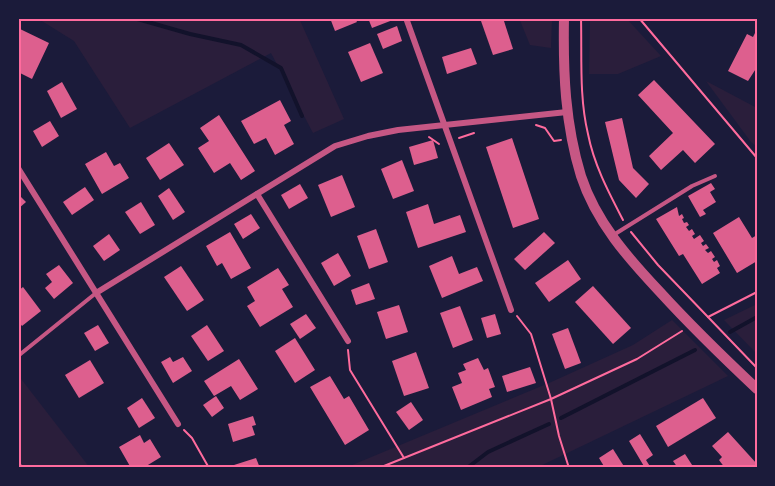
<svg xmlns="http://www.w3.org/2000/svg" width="775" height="486" viewBox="0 0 775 486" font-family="'Noto Sans',sans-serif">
<rect width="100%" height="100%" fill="#1b1b3a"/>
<!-- green -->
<g fill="#2a1e3b">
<polygon points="37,18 299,18 344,119 313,133 271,53 130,128 74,41"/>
<polygon points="519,18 552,18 551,48 530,45"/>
<polygon points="590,18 626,18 661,56 618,74 589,74"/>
<polygon points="706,81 757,108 757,147 751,142"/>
<polygon points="757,304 757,354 724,320"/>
<polygon points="672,320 728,376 536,468 345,468 549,383 633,345"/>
<polygon points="18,375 90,468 18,468"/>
</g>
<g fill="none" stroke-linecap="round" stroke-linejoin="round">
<!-- stream -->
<g stroke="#12122b" stroke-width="4">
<polyline points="134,18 190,34 241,45 281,68 302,116"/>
<polyline points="730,332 757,317"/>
<polyline points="561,418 695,350"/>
<polyline points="467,468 488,452 549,424"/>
</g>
</g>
<!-- building -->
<g fill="#dd5f8e">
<polygon points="330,18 355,18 357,22 335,31"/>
<polygon points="368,18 398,18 372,28"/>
<polygon points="489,18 503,18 513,49 493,55 481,21"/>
<polygon points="397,26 402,41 383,49 377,34"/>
<polygon points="20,29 49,43 32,79 18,72 18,60 21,54 18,53 18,34"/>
<polygon points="757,29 757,67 748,81 728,71 747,34 753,37"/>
<polygon points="370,43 383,73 361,82 348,52"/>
<polygon points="471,48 477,64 447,74 442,57"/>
<polygon points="654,80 715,144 695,163 683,150 661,170 649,156 673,133 638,95"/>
<polygon points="62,82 77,109 61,118 47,91"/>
<polygon points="280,100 291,121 284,125 294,144 275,155 266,138 254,144 241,121"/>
<polygon points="219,115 255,171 241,180 230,163 214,173 198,148 209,141 200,128"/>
<polygon points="622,118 633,168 649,184 636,198 619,180 605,122"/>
<polygon points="50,121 59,136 42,147 33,131"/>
<polygon points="512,138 539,219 513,228 486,147"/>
<polygon points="433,140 438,158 414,165 409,147"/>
<polygon points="169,143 184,165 160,180 146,158"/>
<polygon points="106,152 114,166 120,163 129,178 102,194 85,164"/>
<polygon points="402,160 414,191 393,199 381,169"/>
<polygon points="342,175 355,207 331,217 318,185"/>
<polygon points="711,183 715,189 710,192 716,202 703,210 706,214 700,217 688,196"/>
<polygon points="300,184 308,198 289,209 281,195"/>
<polygon points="85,187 94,200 72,215 63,202"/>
<polygon points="169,188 185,212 173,220 158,196"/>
<polygon points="18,194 26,202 18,209"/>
<polygon points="141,202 155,225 140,234 125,212"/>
<polygon points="428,204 434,224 460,215 466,232 418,248 406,212"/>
<polygon points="677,207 679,216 682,214 684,218 682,219 684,223 687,222 689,225 686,227 689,231 692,229 695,234 692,236 694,239 700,235 704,241 701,243 703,246 706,244 709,248 705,250 708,253 711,251 715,257 712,259 714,262 717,260 720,266 717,268 720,273 702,284 683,254 679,256 656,219"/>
<polygon points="251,214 260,228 243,239 234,224"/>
<polygon points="739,217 752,238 757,235 757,261 737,273 713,233"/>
<polygon points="376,229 388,262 369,269 357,236"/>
<polygon points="230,232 251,268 231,279 222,263 217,266 206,246"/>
<polygon points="544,232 555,243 525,270 514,259"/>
<polygon points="109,234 120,250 104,261 93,246"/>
<polygon points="338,253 351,276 334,286 321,263"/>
<polygon points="452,256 459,274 477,267 483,281 442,298 429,266"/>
<polygon points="568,260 581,279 549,302 535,283"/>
<polygon points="59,265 73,283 54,299 45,288 52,282 46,274"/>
<polygon points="181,266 204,300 187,311 164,277"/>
<polygon points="278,268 289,285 282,289 293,307 260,327 247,306 255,301 247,287"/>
<polygon points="369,283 375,299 356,305 351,290"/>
<polygon points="593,286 631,328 613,344 575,302"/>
<polygon points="23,287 41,311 22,326 18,321 18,291"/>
<polygon points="399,305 408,332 386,339 377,312"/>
<polygon points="460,306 473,340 453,348 440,313"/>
<polygon points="306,314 316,328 300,339 290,324"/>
<polygon points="495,314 501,334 487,338 481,318"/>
<polygon points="98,325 109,343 95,351 84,333"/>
<polygon points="207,325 224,351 208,361 191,336"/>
<polygon points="568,328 581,363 565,369 552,334"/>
<polygon points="295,338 315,370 295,383 275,351"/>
<polygon points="416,352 429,388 404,396 392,361"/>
<polygon points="170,357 173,362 183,357 192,371 173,383 161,362"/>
<polygon points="478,358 484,370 488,368 495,387 489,389 492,397 461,410 452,387 462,383 458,373 466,370 463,364"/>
<polygon points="239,359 258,389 240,400 231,386 214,396 204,381"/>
<polygon points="90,360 104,383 79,398 65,375"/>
<polygon points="530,367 536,383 507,392 502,376"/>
<polygon points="330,376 344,399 349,396 369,430 345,445 310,387"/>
<polygon points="216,396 224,408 212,417 203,405"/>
<polygon points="142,398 155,418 139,428 127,408"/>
<polygon points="703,398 716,418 668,447 656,426"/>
<polygon points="411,402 423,420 409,430 396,412"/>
<polygon points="253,416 256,425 252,426 255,435 233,442 228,424"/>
<polygon points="728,432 757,464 757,468 733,468 731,465 725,468 719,460 722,457 712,446"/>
<polygon points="640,434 653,455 646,460 651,468 645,468 629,441"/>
<polygon points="140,435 144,443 150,439 161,457 143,468 131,468 119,447"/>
<polygon points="613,449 625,468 605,468 599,458"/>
<polygon points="685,454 694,468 678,468 673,461"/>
<polygon points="256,458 260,468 235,468 234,465"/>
</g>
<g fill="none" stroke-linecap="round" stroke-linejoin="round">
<!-- path -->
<g stroke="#ff6b9d" stroke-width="2">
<path d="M581,18C582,56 579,97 588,134C594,165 609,193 623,220"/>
<polyline points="639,18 757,158"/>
<polyline points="536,125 545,128 554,141 561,140"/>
<polyline points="429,137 439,144"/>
<polyline points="459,138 474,133"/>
<polyline points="631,232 658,265 757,368"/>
<polyline points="517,316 531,334 551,399 559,436 569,468"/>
<polyline points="708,317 757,292"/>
<polyline points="348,350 350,370 404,458"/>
<polyline points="184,430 192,438 209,468"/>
<polyline points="18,463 24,468"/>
<polyline points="379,468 551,399 637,359 682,331"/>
</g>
<!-- service -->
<g stroke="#c65784" stroke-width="4">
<polyline points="615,234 692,186 715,176"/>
<polyline points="18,356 96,293"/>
</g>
<!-- minor -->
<g stroke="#c65784" stroke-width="6">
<polyline points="406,18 511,310"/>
<polyline points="18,168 178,424"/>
<polyline points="257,194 348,341"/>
<polyline points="96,293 335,146 368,136 398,130 567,112"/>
</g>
<!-- tertiary -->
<path stroke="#c65784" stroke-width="10" d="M564,18C563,72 565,124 581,176C596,222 628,258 660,292C691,326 724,358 757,389"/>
</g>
<!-- border -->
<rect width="775" height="486" fill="none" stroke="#1b1b3a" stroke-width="39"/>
<rect x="20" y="20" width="736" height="446" fill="none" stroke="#ff6b9d" stroke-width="2"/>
</svg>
